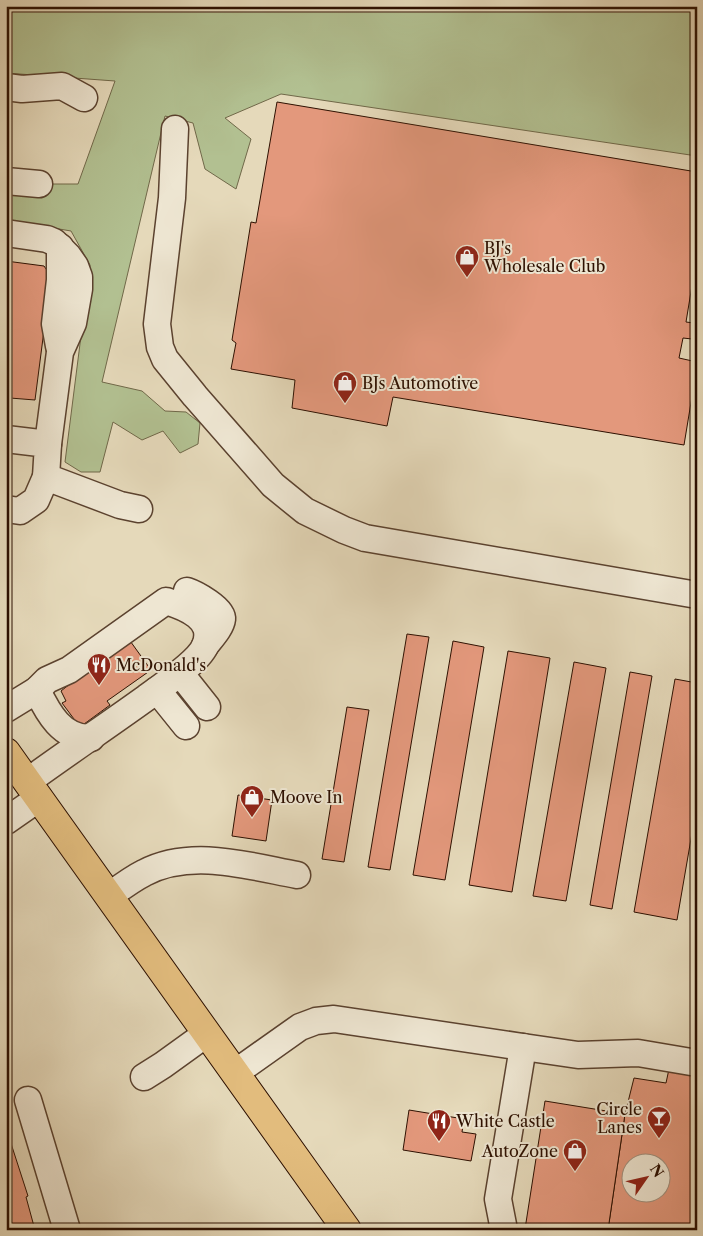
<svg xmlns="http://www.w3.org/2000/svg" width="703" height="1236" viewBox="0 0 703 1236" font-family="'Libre Caslon Text',serif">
<rect width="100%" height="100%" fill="#e5d9ba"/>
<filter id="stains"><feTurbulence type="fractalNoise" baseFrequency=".004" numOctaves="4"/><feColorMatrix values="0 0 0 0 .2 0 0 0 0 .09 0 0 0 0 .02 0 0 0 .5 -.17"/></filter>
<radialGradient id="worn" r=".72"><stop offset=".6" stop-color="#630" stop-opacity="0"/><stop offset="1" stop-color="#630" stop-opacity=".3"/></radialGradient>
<!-- green -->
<polygon fill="#b2c091" stroke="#706849" points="6,6 697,6 697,156 281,94 225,118 251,139 236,189 205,169 193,123 165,116 102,382 142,391 165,411 186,412 200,423 198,444 180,453 163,431 142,440 113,422 100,472 81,472 65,462 90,265 71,231 6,220 6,184 78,184 115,81 6,73"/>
<!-- building -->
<g fill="#e3987c" stroke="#2d1001" fill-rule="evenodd">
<polygon points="277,102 697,172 697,255 686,322 694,323 692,339 683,338 679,358 697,362 697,366 684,445 393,397 387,426 292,408 295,380 231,369 236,343 232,340 251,222 256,223"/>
<polygon points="6,261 44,266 53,279 47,307 35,400 10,398 9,400 6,400"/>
<polygon points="407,634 429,637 390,870 368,867"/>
<polygon points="128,638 151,670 107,701 110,705 80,727 62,703 66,701 61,691"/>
<polygon points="453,641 484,647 445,880 413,875"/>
<polygon points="508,651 550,658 512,892 469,885"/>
<polygon points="574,662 606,668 566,901 533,896"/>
<polygon points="630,672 652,676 612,909 590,905"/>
<polygon points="675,679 697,683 697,804 677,920 634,912"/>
<polygon points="347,707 369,710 344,862 322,859"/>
<polygon points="238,795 272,800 266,841 232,836"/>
<path d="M669,1069L697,1076V1230H608L625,1114L634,1078L666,1083ZM630,1164H660V1194H630Z"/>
<polygon points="545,1101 625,1114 608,1230 525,1229"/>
<polygon points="409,1110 464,1119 462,1132 476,1134 471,1161 403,1150"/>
<polygon points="6,1128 28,1196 26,1197 35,1230 6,1230"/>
</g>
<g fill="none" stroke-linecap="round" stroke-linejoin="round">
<!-- minor casing -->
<g stroke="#5b422f" stroke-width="29">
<g id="minor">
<polyline points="6,87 22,89 62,86 84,98"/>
<polyline points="175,129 172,198 157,324 160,347 165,359 195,396 273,485 305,511 344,530 365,538 697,595"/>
<polyline points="6,181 39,184"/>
<polyline points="6,233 47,239 54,242 68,256 75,266 79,277 79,289 73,323 60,352 48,444"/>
<polyline points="59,346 55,324 60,280 60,247"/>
<polyline points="6,439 48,444 46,477 120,505 139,509"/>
<polyline points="6,509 20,511 36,500 46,477"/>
<path d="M187,591C196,594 223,609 222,619C221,628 210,639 205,646"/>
<polyline points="180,673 207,707"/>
<path d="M37,690C48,713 62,739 91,738"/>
<polyline points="157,690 186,726"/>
<path d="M6,709L37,690L47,680L69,670L166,601C186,607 216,619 205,646C199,661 160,688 146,698C107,726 67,753 27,782"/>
<polyline points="6,821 39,798"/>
<path d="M109,896C120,888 132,879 144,873C191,848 249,866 297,875"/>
<polyline points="523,1047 578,1055 638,1053 697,1063"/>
<polyline points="235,1073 300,1027 316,1021 334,1019 523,1047 498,1199 504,1230"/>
<polyline points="144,1077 163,1065 206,1034"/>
<polyline points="28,1100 67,1230"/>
</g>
</g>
<!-- major casing -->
<g stroke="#2d1001" stroke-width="30">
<polyline id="major" points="6,752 347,1230"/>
</g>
<!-- minor -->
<use href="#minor" stroke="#eee6d2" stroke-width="26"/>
<!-- major -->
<use href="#major" stroke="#e2bc7d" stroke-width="28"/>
</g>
<!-- icons -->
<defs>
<g id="shop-pin" transform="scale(1.25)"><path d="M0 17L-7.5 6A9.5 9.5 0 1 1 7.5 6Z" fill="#8f2418" stroke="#eee6d2"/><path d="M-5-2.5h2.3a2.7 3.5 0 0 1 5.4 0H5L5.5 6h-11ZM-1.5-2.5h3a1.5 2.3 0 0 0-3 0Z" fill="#fff"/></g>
<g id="restaurant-pin" transform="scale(1.25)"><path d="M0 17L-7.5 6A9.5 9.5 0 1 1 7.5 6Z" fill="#8f2418" stroke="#eee6d2"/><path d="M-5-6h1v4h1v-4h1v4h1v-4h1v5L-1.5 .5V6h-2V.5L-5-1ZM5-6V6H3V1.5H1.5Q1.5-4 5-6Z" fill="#fff"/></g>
<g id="bar-pin" transform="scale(1.25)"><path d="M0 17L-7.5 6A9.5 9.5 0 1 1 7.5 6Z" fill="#8f2418" stroke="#eee6d2"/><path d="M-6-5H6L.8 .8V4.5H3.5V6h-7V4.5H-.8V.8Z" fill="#fff"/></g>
</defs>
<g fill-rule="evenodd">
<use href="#shop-pin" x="467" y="257"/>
<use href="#shop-pin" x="345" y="383"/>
<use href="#restaurant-pin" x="99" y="665"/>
<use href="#shop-pin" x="252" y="797"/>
<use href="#bar-pin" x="659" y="1118"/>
<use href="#restaurant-pin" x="439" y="1121"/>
<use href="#shop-pin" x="575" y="1151"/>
</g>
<g text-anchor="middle" stroke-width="4" stroke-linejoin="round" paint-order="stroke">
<!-- poi labels -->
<g font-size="16" fill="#2d1001" stroke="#eee6d2" text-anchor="start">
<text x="484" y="254">BJ's<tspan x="484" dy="18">Wholesale Club</tspan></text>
<text x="362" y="389">BJs Automotive</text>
<text x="116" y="671">McDonald's</text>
<text x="270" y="803">Moove In</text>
<text x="642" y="1115" text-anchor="end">Circle<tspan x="642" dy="18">Lanes</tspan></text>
<text x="456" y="1127">White Castle</text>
<text x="558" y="1157" text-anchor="end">AutoZone</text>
</g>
</g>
<!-- margin -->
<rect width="703" height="1236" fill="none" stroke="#e5d9ba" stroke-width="25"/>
<rect x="8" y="8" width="688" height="1221" fill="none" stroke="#2d1001" stroke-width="2.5"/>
<rect x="12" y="12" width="678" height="1211" fill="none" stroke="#2d1001"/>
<!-- north arrow -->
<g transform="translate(646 1178) rotate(56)"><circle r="24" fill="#eee6d2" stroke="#a1907e"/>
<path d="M0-4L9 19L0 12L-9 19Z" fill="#8f2418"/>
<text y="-8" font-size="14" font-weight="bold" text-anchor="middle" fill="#2d1001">N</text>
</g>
<rect width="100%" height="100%" filter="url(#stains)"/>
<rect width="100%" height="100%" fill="url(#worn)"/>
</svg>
